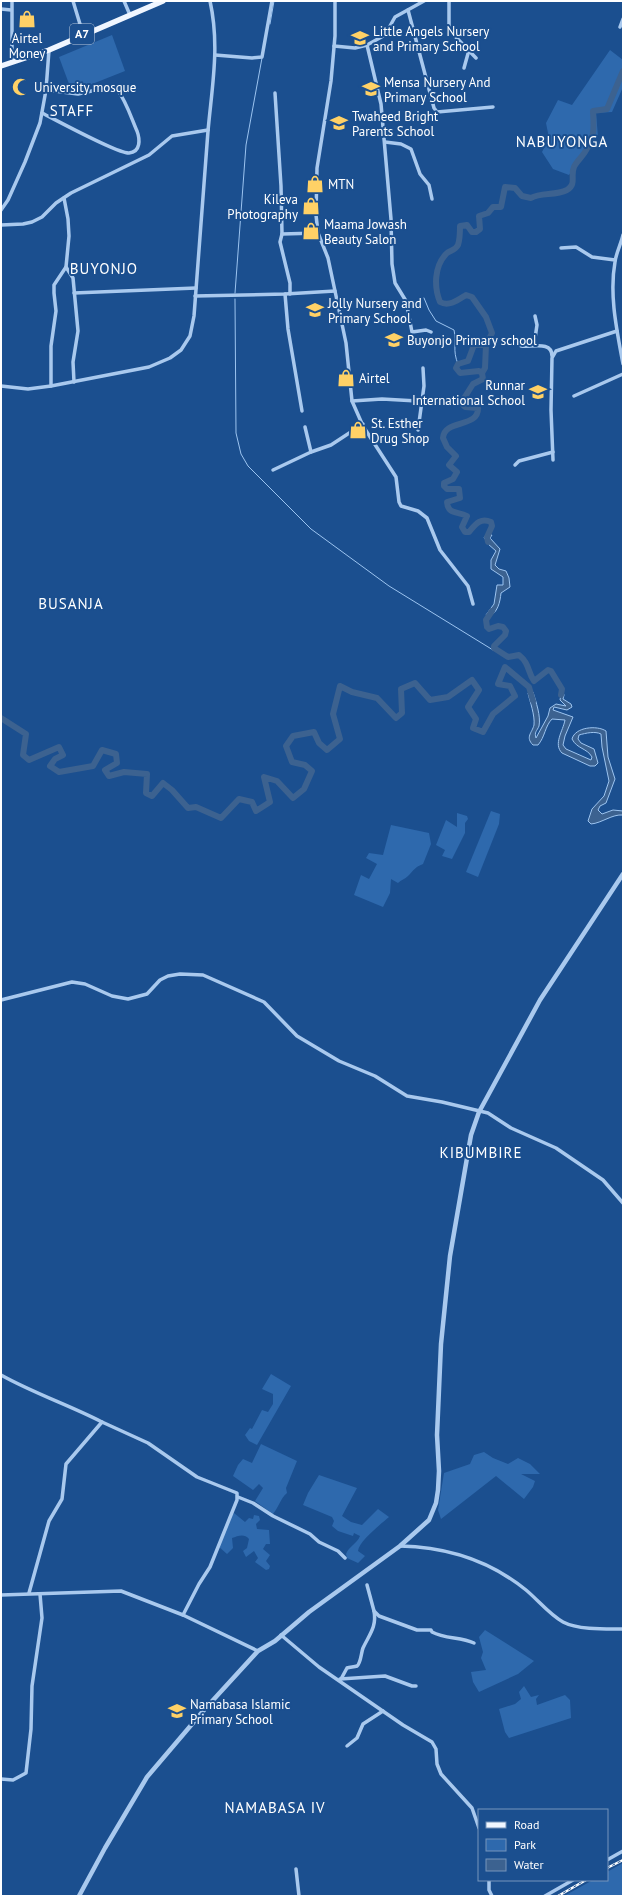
<svg xmlns="http://www.w3.org/2000/svg" width="624" height="1897" viewBox="0 0 624 1897" font-family="'PT Sans',sans-serif">
<rect width="100%" height="100%" fill="#1b4f8f"/>
<!-- green -->
<g fill="#2e69ad">
<polygon points="112,35 125,71 72,92 59,57"/>
<polygon points="610,50 623,60 623,87 612,112 596,113 598,137 569,175 553,169 542,152 549,138 546,123 558,100 572,105"/>
<polygon points="491,811 500,814 499,824 478,877 466,872"/>
<polygon points="457,813 467,816 468,819 465,823 465,833 452,859 442,856 445,850 436,845 446,820 457,827"/>
<path d="M391,825L429,833L431,844L423,864C415,867 414,870 408,876C405,879 401,880 398,883L391,879L390,893L383,907L354,895L361,875L369,879L377,864L366,858L369,853L383,855Z"/>
<polygon points="271,1374 291,1386 257,1445 249,1441 245,1435 250,1428 252,1429 262,1410 268,1412 273,1404 273,1394 262,1389"/>
<path d="M261,1444L297,1461L286,1488L287,1493C280,1499 279,1507 273,1514L255,1501L263,1488L259,1484L253,1490L233,1476L238,1465L243,1459L252,1463Z"/>
<polygon points="484,1452 493,1458 508,1464 518,1458 530,1464 540,1474 521,1474 535,1481 533,1487 524,1499 496,1476 441,1519 438,1510 444,1473 470,1464 474,1455"/>
<path d="M319,1475L357,1488L342,1516L351,1522L362,1525L378,1509L389,1517C381,1524 359,1541 358,1551L365,1556L358,1563L347,1558L346,1554C349,1546 357,1544 360,1536L354,1533L353,1536L338,1531L332,1526L334,1521L332,1517L303,1505L308,1493Z"/>
<path d="M234,1513L245,1522L249,1518L253,1519L254,1515L259,1516L260,1520L256,1524L257,1529L269,1530L270,1544H266L263,1549L270,1555L266,1561L270,1566L269,1569L266,1570L255,1562L258,1558L254,1551L246,1557L243,1551L247,1548L249,1539C244,1533 238,1536 232,1538L233,1548L227,1554L218,1546L229,1518Z"/>
<polygon points="485,1630 534,1661 518,1674 479,1692 473,1682 471,1672 486,1670 481,1658 483,1652 479,1637"/>
<polygon points="524,1686 531,1697 539,1695 536,1699 537,1705 565,1695 570,1700 571,1718 509,1738 505,1732 499,1709 515,1704 521,1699 519,1692"/>
<polygon points="623,1863 623,1896 564,1896 593,1880 607,1880 607,1872"/>
</g>
<!-- water -->
<g fill="#3c6290" stroke="#9cc4f0">
<path d="M487,535H492L490,538L500,549L495,565L499,569L506,571L509,578L510,587L501,593C500,602 498,613 488,617L486,615L494,604L497,585H503V577L491,569V560L496,551L488,544L484,537Z"/>
<path d="M562,689L564,695L563,699L571,704L572,707L567,710L554,707L553,710L573,717L565,736L563,745L566,749L591,760L592,757C587,748 577,749 572,739C575,727 597,725 606,731L608,757L615,779L606,803L600,806L598,810L602,814L613,810L623,811V815C612,814 602,823 591,824L588,821L592,809L604,796L609,781L602,747L601,734C595,731 586,733 579,735L578,739L581,743L594,749L598,763L595,766H590L562,753C553,744 563,731 565,720L552,719C545,726 545,737 538,745H533C525,737 532,733 534,725C535,715 530,702 528,693L533,692C536,702 541,716 539,726C537,731 534,732 536,738L548,716L550,708L556,704L566,706L560,700Z"/>
</g>
<g fill="none" stroke-linecap="round" stroke-linejoin="round">
<!-- stream -->
<g stroke="#9cc4f0" stroke-width="1">
<polyline points="270,24 274,1"/>
<polyline points="235,293 246,145 262,58"/>
<path d="M424,298L429,310L436,321L454,330C457,343 452,350 458,364"/>
<polyline points="235,299 236,433 241,454 248,466 311,529 389,586 493,650 494,648"/>
</g>
<!-- river -->
<g stroke="#3c6290" stroke-width="6">
<polyline points="482,373 485,368 486,345"/>
<path d="M488,542L487,537L492,526L491,522C480,517 475,525 469,532H465L462,527L467,516C458,511 448,515 447,502L460,498L459,489H447L444,486V483L453,479L457,472L449,465L456,456L447,447L443,438C444,419 479,428 478,408L465,407L461,403L473,384L483,379L482,373L479,371L460,373L456,368L458,364L468,361L474,345H486L492,333L486,317L472,297L466,295C458,300 449,307 440,302C434,287 434,267 446,254C450,250 455,251 458,245C460,239 460,232 460,226L467,225L472,232H476L480,229L479,216L488,213L493,207H501L505,187L515,188L522,196L531,198C541,192 555,196 567,190C577,184 570,176 574,167C576,162 582,157 585,152C595,136 594,129 593,111L607,109L623,71"/>
<path d="M492,611L486,620L487,627L489,629L498,626L503,627L506,631L505,635L494,646V648L508,657L519,655C530,664 527,671 534,681L548,670L551,671L562,689L561,695"/>
<polyline points="1,718 26,734 23,755 29,760 59,747 63,755 55,759 50,766 59,772 93,766 102,750 116,754 117,763 105,770 109,776 124,772 147,774 146,793 152,796 163,783 172,790 188,808 196,807 221,818 239,799 252,802 256,811 270,802 264,777 277,781 293,798 304,789 312,771 305,765 292,762 286,746 293,736 314,732 319,743 327,750 340,739 333,714 340,686 352,692 377,698 396,718 402,713 401,689 415,683 430,700 448,697 472,680 479,690 468,707 476,719 473,728 483,732 493,714 515,696 510,686 498,684 505,667 529,687 533,701"/>
</g>
<!-- minor -->
<g stroke="#a9c9ee" stroke-width="3.5">
<polyline points="12,1 12,61"/>
<polyline points="73,1 83,34"/>
<polyline points="124,1 130,15"/>
<polyline points="335,1 335,36 331,81 317,168 316,215 318,233 328,258 346,343 352,401 363,426 396,477 399,502 401,506 418,511 427,518 440,550 468,586 473,604"/>
<polyline points="449,1 449,30 476,58"/>
<polyline points="1,9 11,10"/>
<polyline points="408,10 434,108 437,112 493,107"/>
<polyline points="620,27 623,19"/>
<polyline points="367,45 381,104 391,219 392,264 395,283 406,301 412,332 426,330 431,332"/>
<polyline points="334,46 355,48 367,45 385,35 395,17 424,1"/>
<polyline points="215,55 252,58 262,57 272,1"/>
<polyline points="464,68 469,50"/>
<polyline points="275,93 281,186 282,234 280,242 290,283 290,294"/>
<path d="M42,113C56,120 118,154 129,153C141,152 140,139 137,131C131,117 126,101 117,89L105,88L78,94L46,90"/>
<polyline points="385,142 401,144 411,149 420,174 429,185 432,199"/>
<polyline points="64,198 68,219 69,236 66,267 73,278 78,331 73,362 74,382"/>
<polyline points="1,210 8,200 25,162 40,123 46,90 49,50"/>
<polyline points="1,225 23,224 32,222 42,217 56,203 71,193 149,155 172,136 208,130"/>
<polyline points="282,234 318,233"/>
<path d="M623,235C621,244 616,253 615,262C609,295 617,331 623,364"/>
<polyline points="561,248 576,247 592,257 615,260"/>
<polyline points="74,293 196,288"/>
<polyline points="285,294 288,329 302,411"/>
<polyline points="195,296 285,294 335,291"/>
<polyline points="534,345 537,325 535,316"/>
<path d="M521,346C530,348 552,340 552,356"/>
<path d="M1,386L28,389L51,386L149,367L170,358L181,350L190,336L194,316C199,254 203,192 208,131C212,86 220,46 210,1"/>
<polyline points="51,386 51,346 56,311 54,293 54,285 66,267"/>
<polyline points="574,396 623,374"/>
<polyline points="352,401 382,399 452,403"/>
<polyline points="418,430 424,386 423,368"/>
<polyline points="311,452 331,445 363,424"/>
<polyline points="553,460 551,410 552,358 556,351 617,331"/>
<polyline points="515,465 519,461 553,452"/>
<polyline points="273,470 311,452 305,427"/>
<polyline points="1,1000 72,982 85,984 112,996 128,999 147,994 160,980 168,976 180,974 203,975 264,1002 297,1036 339,1061 375,1076 407,1096 442,1102 488,1113 511,1128 556,1148 603,1180 623,1203"/>
<path d="M1,1375C33,1393 69,1405 102,1422"/>
<polyline points="238,1497 253,1503 273,1516 310,1534 319,1542 338,1551 345,1558"/>
<path d="M400,1546C448,1547 489,1560 526,1590C538,1600 550,1615 563,1622C578,1630 606,1629 623,1629"/>
<path d="M367,1585L374,1611L379,1616L417,1630H431L432,1632C445,1639 460,1637 474,1643"/>
<polyline points="29,1593 49,1521 62,1499 66,1464 102,1422 148,1443 197,1477 237,1493 237,1500 210,1567 199,1584 183,1615"/>
<polyline points="1,1595 121,1591 183,1615 258,1651"/>
<polyline points="281,1635 319,1667 403,1725 432,1742 436,1749 437,1764 441,1774 472,1808 479,1828"/>
<polyline points="340,1679 385,1676 412,1686 416,1686"/>
<path d="M341,1679L347,1668C350,1667 354,1667 357,1666C361,1663 361,1653 363,1648C369,1635 377,1627 374,1611"/>
<polyline points="347,1746 357,1738 363,1724 383,1711"/>
<polyline points="1,1779 13,1780 26,1773 31,1729 32,1686 42,1618 40,1594"/>
<polyline points="607,1860 623,1851"/>
<polyline points="296,1869 299,1896"/>
<polyline points="489,1880 489,1890 492,1896"/>
<polyline points="545,1896 573,1880"/>
</g>
<!-- tertiary -->
<polyline stroke="#a9c9ee" stroke-width="4.5" points="79,1896 105,1848 147,1777 204,1710 258,1651 275,1641 309,1612 400,1546 429,1520 436,1503 438,1490 439,1471 437,1435 441,1344 450,1256 471,1135 479,1112 540,1000 623,874"/>
<!-- primary -->
<polyline stroke="#f0f6ff" stroke-width="5.5" points="1,66 49,50 163,1"/>
<!-- rail casing -->
<g stroke="#fff" stroke-width="2.5">
<g id="rail">
<polyline points="607,1868 623,1860"/>
<polyline points="558,1896 586,1880"/>
</g>
</g>
<!-- rail -->
<use href="#rail" stroke="#1b4f8f" stroke-width="1" stroke-dasharray="3" stroke-linecap="butt"/>
</g>
<!-- icons -->
<defs>
<g id="shop-bare" transform="scale(1.38)"><path d="M-5-2.5h2.3a2.7 3.5 0 0 1 5.4 0H5L5.5 6h-11ZM-1.5-2.5h3a1.5 2.3 0 0 0-3 0Z" fill="#ffd166" stroke="#1b4f8f" stroke-width="2.5" paint-order="stroke"/></g>
<g id="school-bare" transform="scale(1.38)"><path d="M0-5L7-2L0 1L-7-2ZM-4 1L0 2.5L4 1V4Q0 6-4 4Z" fill="#ffd166" stroke="#1b4f8f" stroke-width="2.5" paint-order="stroke"/></g>
<g id="mosque-bare" transform="scale(1.38)"><path d="M3.5-4.9A6 6 0 1 0 3.5 4.9A5 5 0 1 1 3.5-4.9Z" fill="#ffd166" stroke="#1b4f8f" stroke-width="2.5" paint-order="stroke"/></g>
</defs>
<g fill-rule="evenodd">
<use href="#shop-bare" x="27" y="19"/>
<use href="#school-bare" x="360" y="38"/>
<use href="#mosque-bare" x="21" y="87"/>
<use href="#school-bare" x="371" y="89"/>
<use href="#school-bare" x="339" y="123"/>
<use href="#shop-bare" x="315" y="184"/>
<use href="#shop-bare" x="311" y="206"/>
<use href="#shop-bare" x="311" y="231"/>
<use href="#school-bare" x="315" y="310"/>
<use href="#school-bare" x="394" y="340"/>
<use href="#shop-bare" x="346" y="378"/>
<use href="#school-bare" x="538" y="392"/>
<use href="#shop-bare" x="358" y="430"/>
<use href="#school-bare" x="177" y="1711"/>
</g>
<g text-anchor="middle" stroke-width="4" stroke-linejoin="round" paint-order="stroke">
<!-- shield labels -->
<rect fill="#1b4f8f" stroke="#bbcadd" stroke-width="1" x="70" y="24" width="24" height="20" rx="3"/>
<g font-size="12" font-weight="bold" fill="#fff">
<text x="82" y="38">A7</text>
</g>
<!-- poi labels -->
<g font-size="13" fill="#fff" stroke="#1b4f8f" text-anchor="start">
<text x="373" y="36">Little Angels Nursery<tspan x="373" dy="15">and Primary School</tspan></text>
<text x="27" y="43" text-anchor="middle">Airtel<tspan x="27" dy="15">Money</tspan></text>
<text x="384" y="87">Mensa Nursery And<tspan x="384" dy="15">Primary School</tspan></text>
<text x="34" y="92">University mosque</text>
<text x="352" y="121">Twaheed Bright<tspan x="352" dy="15">Parents School</tspan></text>
<text x="328" y="189">MTN</text>
<text x="298" y="204" text-anchor="end">Kileva<tspan x="298" dy="15">Photography</tspan></text>
<text x="324" y="229">Maama Jowash<tspan x="324" dy="15">Beauty Salon</tspan></text>
<text x="328" y="308">Jolly Nursery and<tspan x="328" dy="15">Primary School</tspan></text>
<text x="407" y="345">Buyonjo Primary school</text>
<text x="359" y="383">Airtel</text>
<text x="525" y="390" text-anchor="end">Runnar<tspan x="525" dy="15">International School</tspan></text>
<text x="371" y="428">St. Esther<tspan x="371" dy="15">Drug Shop</tspan></text>
<text x="190" y="1709">Namabasa Islamic<tspan x="190" dy="15">Primary School</tspan></text>
</g>
<!-- quarter labels -->
<g font-size="15" letter-spacing="1" fill="#fff" stroke="#1b4f8f">
<text x="72" y="116">STAFF</text>
<text x="562" y="147">NABUYONGA</text>
<text x="104" y="274">BUYONJO</text>
<text x="71" y="609">BUSANJA</text>
<text x="481" y="1158">KIBUMBIRE</text>
<text x="275" y="1813">NAMABASA IV</text>
</g>
</g>
<!-- border -->
<rect width="624" height="1897" fill="none" stroke="#ffffff" stroke-width="4"/>
<!-- legend -->
<rect x="478" y="1809" width="130" height="72" fill="#1b4f8f" stroke="#7695bc"/>
<rect x="486" y="1822" width="20" height="6" fill="#f0f6ff" stroke="#7695bc"/>
<text x="514" y="1829" font-size="12" fill="#ffffff">Road</text>
<rect x="486" y="1839" width="20" height="12" fill="#2e69ad" stroke="#7695bc"/>
<text x="514" y="1849" font-size="12" fill="#ffffff">Park</text>
<rect x="486" y="1859" width="20" height="12" fill="#3c6290" stroke="#7695bc"/>
<text x="514" y="1869" font-size="12" fill="#ffffff">Water</text>
</svg>
